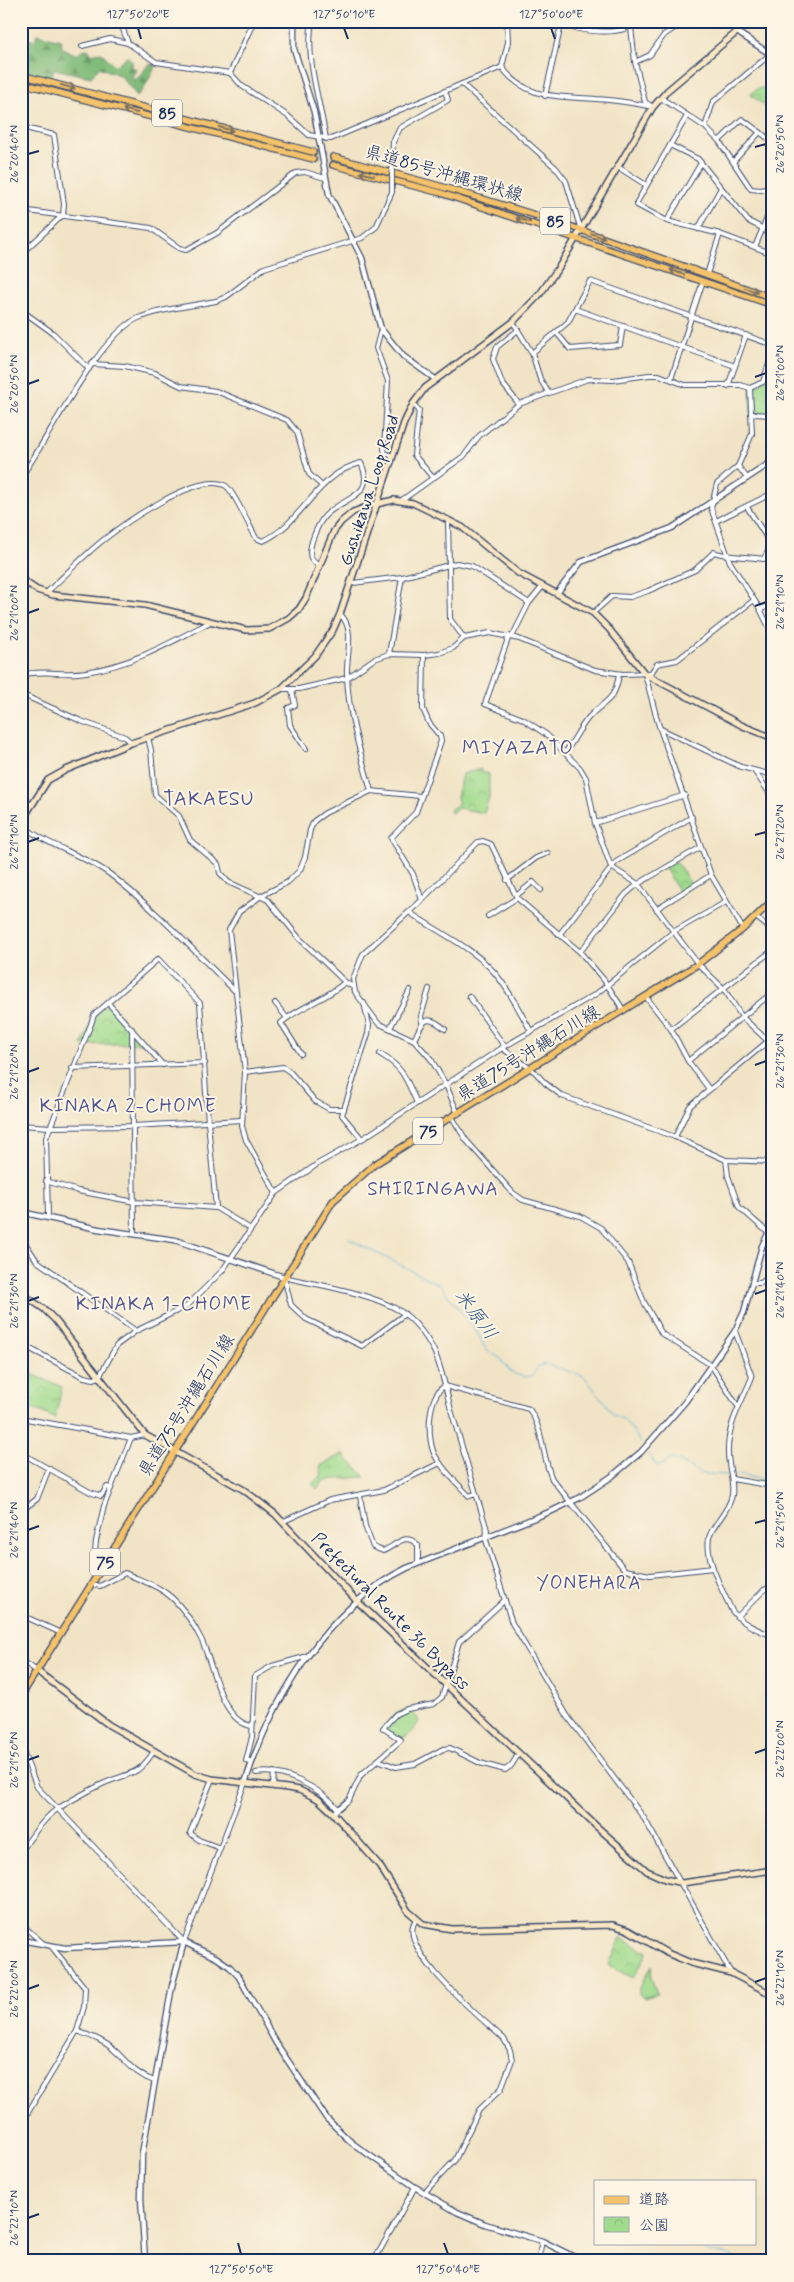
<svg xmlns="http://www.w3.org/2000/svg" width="794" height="2282" viewBox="0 0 794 2282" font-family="Mynerve,'Klee One',sans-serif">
<defs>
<pattern id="forest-firs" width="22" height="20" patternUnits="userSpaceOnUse" patternTransform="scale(1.25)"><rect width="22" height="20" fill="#80bb79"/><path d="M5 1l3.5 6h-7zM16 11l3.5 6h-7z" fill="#689866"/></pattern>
<pattern id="park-crowns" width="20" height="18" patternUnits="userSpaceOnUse" patternTransform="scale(1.25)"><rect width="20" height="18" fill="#a1db8e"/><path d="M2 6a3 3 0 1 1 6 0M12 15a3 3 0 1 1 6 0" fill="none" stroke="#8abc7d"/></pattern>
</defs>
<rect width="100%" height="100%" fill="#fcf5e5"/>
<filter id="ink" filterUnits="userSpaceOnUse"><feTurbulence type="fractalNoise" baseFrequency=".02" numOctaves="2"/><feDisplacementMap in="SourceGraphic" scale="10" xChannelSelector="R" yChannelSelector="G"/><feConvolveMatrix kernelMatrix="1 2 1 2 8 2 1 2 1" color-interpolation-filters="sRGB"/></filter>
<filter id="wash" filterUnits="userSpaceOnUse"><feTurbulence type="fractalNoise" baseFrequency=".0096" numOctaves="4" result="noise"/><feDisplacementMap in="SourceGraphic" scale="20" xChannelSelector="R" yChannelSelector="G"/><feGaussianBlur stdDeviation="1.12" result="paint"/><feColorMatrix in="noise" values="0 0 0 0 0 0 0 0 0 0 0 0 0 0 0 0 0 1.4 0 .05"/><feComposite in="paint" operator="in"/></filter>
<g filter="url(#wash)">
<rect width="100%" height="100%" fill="#f1e3c5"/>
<!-- forest -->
<polygon fill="url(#forest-firs)" stroke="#4e756c" points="37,34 61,40 62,48 77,55 82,50 88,49 91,54 101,52 115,66 127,56 133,63 130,67 137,69 132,76 135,81 149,64 156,66 144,88 137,96 121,76 99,67 91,77 54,69 50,82 21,73 21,37 35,41"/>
<!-- park -->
<g fill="url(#park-crowns)" stroke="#5e8576">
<polygon points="773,86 773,113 750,94 757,89"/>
<polygon points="773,357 773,415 751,413 750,389 763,381"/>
<polygon points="481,769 481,772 489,774 489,798 484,813 459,808 451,813 450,810 459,803 457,798 462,774"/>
<polygon points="676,861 692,886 680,894 665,868"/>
<polygon points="108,1003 144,1043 82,1045 94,1015"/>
<polygon points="21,1364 32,1374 62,1387 55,1418 21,1404"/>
<polygon points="343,1454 365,1477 325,1480 317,1489 312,1484 322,1475 320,1466"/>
<polygon points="407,1709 417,1717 419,1722 409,1735 401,1740 383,1728 396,1714"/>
<polygon points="621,1938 648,1952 633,1978 609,1965"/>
<polygon points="652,1965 651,1977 657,1994 644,1998 639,1994 639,1990"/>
</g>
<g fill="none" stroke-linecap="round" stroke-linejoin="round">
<!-- stream -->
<g stroke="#5fb3db" stroke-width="1">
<polyline points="349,1239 440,1285 476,1331 487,1351 500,1358 509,1370 517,1375 525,1377 532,1376 539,1366 545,1364 584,1376 614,1415 623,1419 634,1432 641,1444"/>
<polyline points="648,1453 656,1465 661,1465 672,1459 679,1461 702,1474 728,1475"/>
<polyline points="732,1474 773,1481"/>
<path d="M701,2248C713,2258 728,2250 739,2261"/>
</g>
</g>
</g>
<g filter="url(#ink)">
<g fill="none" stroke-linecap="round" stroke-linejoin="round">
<!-- primary-tunnel -->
<g stroke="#c6bfb0" stroke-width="5.5" stroke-dasharray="5.5 3" stroke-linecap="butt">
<polyline points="313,152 333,157"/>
<polyline points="313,159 333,165"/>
</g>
<!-- minor casing -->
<g stroke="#3b4a6d" stroke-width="6">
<g id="minor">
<polyline points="120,21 128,43"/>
<path d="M312,21C305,59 320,101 326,139"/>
<path d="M547,21C573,29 618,40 639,21"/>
<polyline points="727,21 737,32"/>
<polyline points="631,28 635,62 645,102 651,106"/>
<polyline points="82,46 110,39 128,43 156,62 230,73 242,86 288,116 309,135 331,139 502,67 508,42 507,21"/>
<polyline points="635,62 650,55 664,35 685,21"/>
<path d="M502,67C525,100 560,96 596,99C615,100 634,103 653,107"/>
<polyline points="230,73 254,21"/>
<polyline points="462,84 556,168 566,181 581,230"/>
<polyline points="545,96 561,25"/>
<polyline points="661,98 705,127 719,141 751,189 761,190 773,187"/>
<polyline points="687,116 637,202 637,205 667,221 720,234 773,254"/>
<polyline points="21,127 54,135 64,204 63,215 21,254"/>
<polyline points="705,127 713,102 773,52"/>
<polyline points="719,141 742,119 773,142"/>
<polyline points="670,145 698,159 748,221 762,228"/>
<polyline points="733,162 760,132"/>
<polyline points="392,164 393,142 400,128 448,100 445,91"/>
<polyline points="618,167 646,185"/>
<polyline points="21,210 151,228 179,248 186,250 217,233 296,173 305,172 325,178"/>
<polyline points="667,221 701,163"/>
<polyline points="698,229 721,188"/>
<polyline points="755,247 772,206 772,187"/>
<polyline points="707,274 720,234"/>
<polyline points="575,309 735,366"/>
<polyline points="21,310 53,333 89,369"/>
<polyline points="513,322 532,353 540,379 548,392"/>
<polyline points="381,329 376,348 388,381 384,449 385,453 393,456"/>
<polyline points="518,330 497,347 493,359 502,383 519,404"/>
<polyline points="556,332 570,349 620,345 623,326"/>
<polyline points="532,353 568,322 590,281 773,345"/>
<polyline points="92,364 125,366 155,373 181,386 216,391 287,420 297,432 309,474 322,486"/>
<polyline points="671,379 703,281"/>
<polyline points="728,386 746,335"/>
<polyline points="750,388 752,434 738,466 717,484 711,508 730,562 760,609 773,635"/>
<polyline points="413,404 419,410 414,455 433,478"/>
<polyline points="751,414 773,415"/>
<polyline points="738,466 747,478"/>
<path d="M21,477C48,440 100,331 141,317C164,308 192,306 216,301L226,297L264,268L362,238L376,227L392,192"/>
<polyline points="402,500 464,456 479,436 519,404 588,379 613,380 649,375 659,375 685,385 740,385 750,388 763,382 773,352"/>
<polyline points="747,507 771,544"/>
<polyline points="448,519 450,619 464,638"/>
<polyline points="716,521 773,493"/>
<polyline points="353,583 402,577 457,563 472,566 529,603"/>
<path d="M46,593C65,576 82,557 102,541C123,524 200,470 226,486C233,490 251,529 256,538L263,541C302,524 317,473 361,463C376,496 347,496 328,513C319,520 307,547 311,558C313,562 317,564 319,567"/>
<polyline points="760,609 773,605"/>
<path d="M593,613L612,596L630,597L648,591L695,570L714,552C730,558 746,556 764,559L773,541"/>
<path d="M340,614C356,629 346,655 347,674C348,715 360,751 371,791"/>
<polyline points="509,636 485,704 523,719 547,735 580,768 586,778 595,823 611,867 638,884 698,964 724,989 742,1017 768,1041 773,1043"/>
<polyline points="512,637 529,603 543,586"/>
<polyline points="389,654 402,577"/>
<polyline points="645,674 658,723 711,875 743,929"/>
<path d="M21,675C43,669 64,676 86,672C132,665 170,643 210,622"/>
<polyline points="281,689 299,689 347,678 374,659 389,654 424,655 439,653 453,648 464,638 490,633 519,639 595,670 623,674 651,673 657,664 677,660 754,600"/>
<polyline points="292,690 295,705 288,708 290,725 306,749"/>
<polyline points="21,694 81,721 125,737 132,743"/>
<polyline points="661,729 741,767 773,775"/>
<polyline points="148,738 151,750 155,795 179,816 190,840 218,864 220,873 228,882 268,900 299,938 345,982 353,987"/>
<path d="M565,753C573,742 580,727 589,717C606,699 615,702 619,674"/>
<polyline points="755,772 773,798"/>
<polyline points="21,808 33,803"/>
<polyline points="595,823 685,795"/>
<path d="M21,824C48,847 83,854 111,875C155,909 194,951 234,990"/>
<polyline points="507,880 536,858 548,853"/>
<polyline points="516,896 533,882 541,890"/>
<polyline points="422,900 413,874 391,838 416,812 441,741 440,736 429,723 423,709 424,655"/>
<polyline points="656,909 711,875"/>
<path d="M409,912C436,931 472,947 494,972C510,990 519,1011 531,1031"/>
<polyline points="488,916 517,898"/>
<polyline points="756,917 773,931"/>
<polyline points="559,935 616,862 692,817"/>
<polyline points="580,952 626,894 638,884 701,847"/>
<polyline points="469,996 505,1047"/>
<polyline points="646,997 671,1029 688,1061 709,1089"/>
<polyline points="108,1003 163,1065"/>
<polyline points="275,1003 287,1018"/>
<polyline points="422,1022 421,1016 429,989"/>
<polyline points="390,1028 410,990"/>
<polyline points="132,1029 134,1233"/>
<polyline points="671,1029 773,950"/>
<path d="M414,1040C423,1020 426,1013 445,1029"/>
<polyline points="502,1048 535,1072 545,1083 562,1096 675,1137 726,1160 773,1162"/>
<path d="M301,1054L281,1023C300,1006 326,1000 345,982"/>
<path d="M380,1054C404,1068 406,1079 417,1103"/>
<polyline points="688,1061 773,992"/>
<polyline points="72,1068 205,1063"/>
<polyline points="245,1072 283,1067 290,1072 315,1101 329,1109 344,1109"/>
<polyline points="458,1114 446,1085 431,1059 414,1040 378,1023 355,992 353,979 363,954 422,900 478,842 483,841 491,844 517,898 580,952 604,980 624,1011"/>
<polyline points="452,1117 466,1140 513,1193 523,1200 580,1216 601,1228 628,1262 644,1302 662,1334 711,1365 737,1405"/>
<polyline points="21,1125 50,1127 133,1126 242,1120"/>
<polyline points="675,1137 690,1106 773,1037"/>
<polyline points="362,1139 342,1115 368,1034 369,1025 364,1003"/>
<polyline points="726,1160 728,1176 739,1207 773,1237"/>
<polyline points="46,1181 78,1191 135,1202 216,1208 249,1228"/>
<polyline points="276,1193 246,1140 242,1126 245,1072 229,930 239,912 261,896 288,882 300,870 305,857 310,830 314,821 325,813 371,791 420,796"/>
<polyline points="48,1216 46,1138 91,1024 94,1015 158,959 200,1003 208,1122 216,1208"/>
<polyline points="21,1237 37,1261 136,1331"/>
<polyline points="752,1283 761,1283 773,1273"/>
<path d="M405,1314L362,1346L306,1319L291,1305L284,1277C320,1286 369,1292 400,1311C415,1320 426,1336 434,1351C442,1369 446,1390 451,1410C463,1450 475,1490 487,1530L486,1540L512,1623L568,1717L644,1818L731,1973"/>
<path d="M735,1331L752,1377C742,1402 727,1424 728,1453C728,1466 734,1481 732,1495C729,1512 712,1525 709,1538C705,1560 723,1591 732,1611C742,1624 758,1630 773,1636"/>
<polyline points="21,1344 84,1377 94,1379 99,1377 117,1345 136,1331 187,1306 222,1271 276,1193 319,1163 362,1139 502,1048 596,994 673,932 726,902"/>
<polyline points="21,1418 131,1438 145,1435"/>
<polyline points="21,1453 90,1492 101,1496 107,1487 111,1488"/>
<polyline points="732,1479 773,1486"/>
<path d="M476,1494L469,1496C458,1484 444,1471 436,1457C426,1442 427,1394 445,1386L529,1409C544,1430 542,1457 552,1479L625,1570L650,1575L713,1568"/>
<path d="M360,1496L365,1526L373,1547L383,1551C396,1546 405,1531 418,1545V1563"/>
<polyline points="21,1511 37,1499 49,1468"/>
<polyline points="282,1522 330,1500 384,1490 440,1463"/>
<polyline points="21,1558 22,1558"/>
<polyline points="99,1571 94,1565 96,1541 104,1506 131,1438"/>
<path d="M92,1584L100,1586L125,1573C146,1583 162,1586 178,1604C187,1614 195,1627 201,1639C213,1662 220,1722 252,1726"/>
<polyline points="737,1617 764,1590 773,1586"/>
<polyline points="21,1620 28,1618 61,1633"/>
<polyline points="21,1660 37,1671"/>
<polyline points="21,1747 37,1787 184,1942 245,1783"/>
<polyline points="378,1760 396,1767 415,1764 443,1749 450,1748 480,1763 505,1770 511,1766 519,1753"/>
<polyline points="251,1762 246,1761 252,1737 255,1676 272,1666 308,1656"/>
<path d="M256,1773C283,1768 322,1789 338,1809"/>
<polyline points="212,1779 190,1833 199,1840 220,1848"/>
<polyline points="273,1786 274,1772"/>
<polyline points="333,1813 349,1800 361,1775 401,1740 383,1728 396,1714 407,1709 434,1704 442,1697 459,1642 505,1600"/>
<path d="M21,1852C30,1838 42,1820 56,1810C66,1803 95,1787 107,1782C131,1772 138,1776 154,1751"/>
<path d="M416,1920C393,1947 486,2022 504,2039L510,2050L512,2060L501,2089L479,2110L455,2160L425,2192"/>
<polyline points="21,1924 44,1944"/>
<path d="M77,2031C90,2036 103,2040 113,2049C128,2062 134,2074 154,2081"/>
<polyline points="21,2124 77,2031 84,2007 85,1988 51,1946"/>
<polyline points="371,2261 379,2252 415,2187"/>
<polyline points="538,2261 542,2241"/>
</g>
</g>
<!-- tertiary casing -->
<g stroke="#3b4a6d" stroke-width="7">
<g id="tertiary">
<polyline points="294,21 294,49 314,112 329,194 362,258 381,329 403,356 435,379"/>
<polyline points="737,32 773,56"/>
<polyline points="557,593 581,562 672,528 773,461"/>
<polyline points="21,1212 98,1229 175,1240 284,1277"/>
<path d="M245,1783C271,1700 327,1607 407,1568L552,1511L579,1498L611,1477L641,1452L685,1402L735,1331L744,1312L762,1246L773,1224"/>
<polyline points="21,1940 65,1948 184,1942 217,1958 230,1967 239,1977 276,2043 314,2100 327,2119 352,2143 415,2187 457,2212 485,2224 542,2241 582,2261"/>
<polyline points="145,2261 141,2198 142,2154 172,1986 184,1942"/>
</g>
</g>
<!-- secondary casing -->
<g stroke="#3b4a6d" stroke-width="8">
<g id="secondary">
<polyline points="21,579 37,590 53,595 145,605 246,630 269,629 289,618 299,609 306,598 334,531 341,522 353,512 372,505 394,500 413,503 462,527 518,573 593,613 609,629 645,674 743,726 773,738"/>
<polyline points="21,822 48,780 66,770 131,743 255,703 281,689 315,656 333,630 340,614 404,423 413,404 425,388 513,322 540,294 559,267 653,107 668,90 750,21"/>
<polyline points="21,1293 44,1309 55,1320 145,1435 244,1490 275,1514 356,1600 595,1825 647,1871 665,1879 682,1883 773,1870"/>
<polyline points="37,1671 109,1725 195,1774 212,1779 287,1788 299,1790 318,1799 333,1813 379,1865 408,1911 423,1924 452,1929 613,1925 628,1930 667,1953 691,1963 731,1973 773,1995"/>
</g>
</g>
<!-- primary casing -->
<g stroke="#3b4a6d" stroke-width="8">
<g id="primary">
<polyline points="21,75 313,152"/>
<polyline points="21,83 313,159"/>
<polyline points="333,157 443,187 558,222 773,298"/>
<polyline points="333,165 441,193 773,305"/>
<polyline points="21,1696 333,1201 375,1164 698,964 743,929 773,900"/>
</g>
</g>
<!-- minor -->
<use href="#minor" stroke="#fff" stroke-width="4"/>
<!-- tertiary -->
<use href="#tertiary" stroke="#fff" stroke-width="4.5"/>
<!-- secondary -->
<use href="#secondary" stroke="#fbe7c3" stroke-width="5"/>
<!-- primary -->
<use href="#primary" stroke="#f4c26a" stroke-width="5.5"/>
<!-- minor-bridge casing -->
<g stroke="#3b4a6d" stroke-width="6" stroke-linecap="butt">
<polyline id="minor-bridge" points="392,164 392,192"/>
</g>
<!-- minor-bridge -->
<use href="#minor-bridge" stroke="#fff" stroke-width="4"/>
</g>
<!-- one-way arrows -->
<defs><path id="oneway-shaft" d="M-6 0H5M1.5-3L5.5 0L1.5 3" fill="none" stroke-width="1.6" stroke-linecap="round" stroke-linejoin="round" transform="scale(1.25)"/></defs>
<g stroke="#7d7163">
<use href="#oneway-shaft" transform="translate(68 87) rotate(15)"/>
<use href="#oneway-shaft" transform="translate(130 111) rotate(-165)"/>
<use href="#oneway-shaft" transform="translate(226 129) rotate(15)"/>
<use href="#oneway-shaft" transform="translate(367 174) rotate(-166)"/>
<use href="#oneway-shaft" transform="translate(523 220) rotate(-162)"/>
<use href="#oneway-shaft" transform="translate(598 236) rotate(20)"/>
<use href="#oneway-shaft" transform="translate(677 272) rotate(-161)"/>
<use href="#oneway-shaft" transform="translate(751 290) rotate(20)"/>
</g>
</g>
<!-- ticks -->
<path fill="none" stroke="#1b2f5e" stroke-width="2" d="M138,28L141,39M344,28L348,39M551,28L555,39M755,147L766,144M28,154L39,151M755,377L766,373M28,384L39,380M755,606L766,602M28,613L39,609M755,835L766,832M28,842L39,838M755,1065L766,1061M28,1072L39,1068M755,1294L766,1290M28,1301L39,1297M755,1523L766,1520M28,1530L39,1526M755,1753L766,1749M28,1760L39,1756M755,1982L766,1978M28,1989L39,1985M28,2218L39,2214M238,2243L241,2254M444,2243L448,2254"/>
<g text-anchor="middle" stroke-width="4" stroke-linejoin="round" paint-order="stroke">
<!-- shield labels -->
<g fill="#fcf5e5" stroke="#5e6a86" stroke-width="1">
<rect x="152" y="99.5" width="30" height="27" rx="4"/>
<rect x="540" y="207.5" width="30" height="27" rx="4"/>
<rect x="413" y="1117.5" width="30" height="27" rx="4"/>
<rect x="90" y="1548.5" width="30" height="27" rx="4"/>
</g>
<g font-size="16" font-weight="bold" fill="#1b2f5e">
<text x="167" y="119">85</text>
<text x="555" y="227">85</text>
<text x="428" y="1137">75</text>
<text x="105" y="1568">75</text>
</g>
<!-- street labels -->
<g font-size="18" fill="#1b2f5e" stroke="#fcf5e5">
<text transform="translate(444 173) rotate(16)" y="6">県道85号沖縄環状線</text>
<text transform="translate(369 490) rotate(-72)" y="6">Gushikawa Loop Road</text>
<text transform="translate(528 1053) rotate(-32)" y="6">県道75号沖縄石川線</text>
<text transform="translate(186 1405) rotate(-58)" y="6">県道75号沖縄石川線</text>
<text transform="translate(391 1611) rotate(45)" y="6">Prefectural Route 36 Bypass</text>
</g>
<!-- neighbourhood labels -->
<g font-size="19" letter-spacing="1" fill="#51548c" stroke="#fcf5e5">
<text x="128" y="1112">KINAKA 2-CHOME</text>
<text x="433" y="1195">SHIRINGAWA</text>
<text x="164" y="1310">KINAKA 1-CHOME</text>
<text x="589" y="1589">YONEHARA</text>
</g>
<!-- water labels -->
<g font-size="19" font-style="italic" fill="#2f5784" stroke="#fcf5e5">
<text transform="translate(477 1314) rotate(54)" y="7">米原川</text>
</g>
<!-- quarter labels -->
<g font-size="20" letter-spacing="1" fill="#51548c" stroke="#fcf5e5">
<text x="518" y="754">MIYAZATO</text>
<text x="209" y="805">TAKAESU</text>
</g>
</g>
<!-- margin -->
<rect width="794" height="2282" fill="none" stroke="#fcf5e5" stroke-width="55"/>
<!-- legend -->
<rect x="594" y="2180" width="162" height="65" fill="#fcf5e5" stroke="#a2a6af"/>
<rect x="604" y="2196" width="25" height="8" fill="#f4c26a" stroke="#a2a6af"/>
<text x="639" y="2204" font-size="15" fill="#1b2f5e">道路</text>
<rect x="604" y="2217" width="25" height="15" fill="url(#park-crowns)" stroke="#a2a6af"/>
<text x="639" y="2230" font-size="15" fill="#1b2f5e">公園</text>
<rect x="28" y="28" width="738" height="2226" fill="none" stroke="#1b2f5e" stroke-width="2"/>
<g font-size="12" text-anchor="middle" fill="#1b2f5e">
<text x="138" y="18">127°50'20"E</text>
<text x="344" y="18">127°50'10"E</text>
<text x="551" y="18">127°50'00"E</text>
<text transform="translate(780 144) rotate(-90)" y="4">26°20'50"N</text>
<text transform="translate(14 154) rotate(-90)" y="4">26°20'40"N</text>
<text transform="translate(780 373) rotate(-90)" y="4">26°21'00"N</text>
<text transform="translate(14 384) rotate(-90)" y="4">26°20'50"N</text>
<text transform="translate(780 602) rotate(-90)" y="4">26°21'10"N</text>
<text transform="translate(14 613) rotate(-90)" y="4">26°21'00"N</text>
<text transform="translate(780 832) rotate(-90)" y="4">26°21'20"N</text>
<text transform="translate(14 842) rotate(-90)" y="4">26°21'10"N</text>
<text transform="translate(780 1061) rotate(-90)" y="4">26°21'30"N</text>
<text transform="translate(14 1072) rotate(-90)" y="4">26°21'20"N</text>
<text transform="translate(780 1290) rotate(-90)" y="4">26°21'40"N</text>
<text transform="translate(14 1301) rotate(-90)" y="4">26°21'30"N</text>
<text transform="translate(780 1520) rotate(-90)" y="4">26°21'50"N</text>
<text transform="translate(14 1530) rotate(-90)" y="4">26°21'40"N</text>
<text transform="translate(780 1749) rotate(-90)" y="4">26°22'00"N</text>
<text transform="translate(14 1760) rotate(-90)" y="4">26°21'50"N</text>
<text transform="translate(780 1978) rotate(-90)" y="4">26°22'10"N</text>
<text transform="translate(14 1989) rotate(-90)" y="4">26°22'00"N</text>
<text transform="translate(14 2218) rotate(-90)" y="4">26°22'10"N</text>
<text x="241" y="2273">127°50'50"E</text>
<text x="448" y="2273">127°50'40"E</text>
</g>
</svg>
